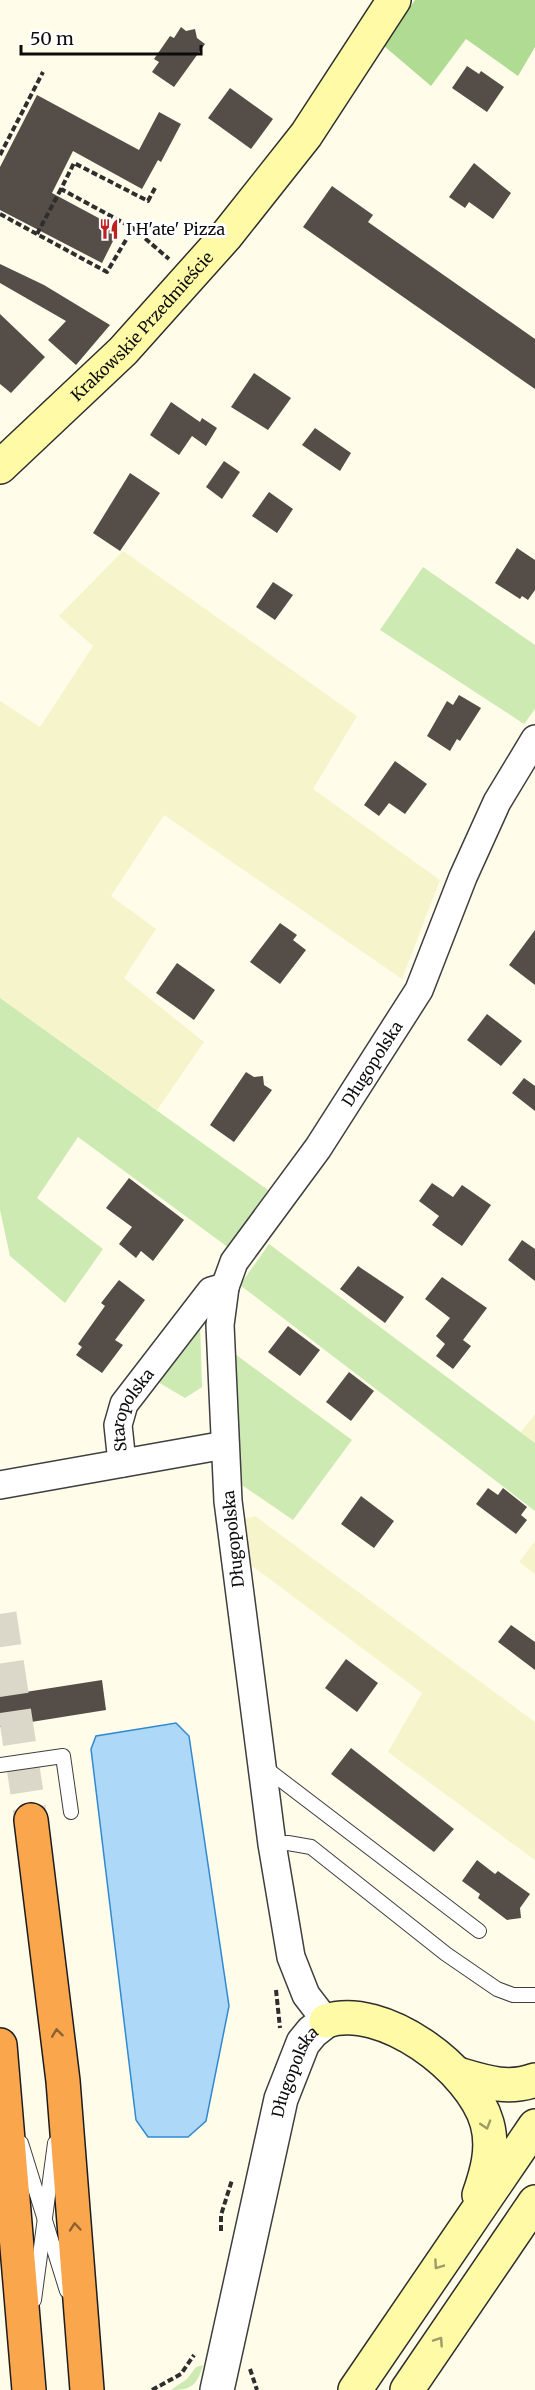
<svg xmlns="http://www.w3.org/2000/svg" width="535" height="2390" viewBox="0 0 535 2390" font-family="Merriweather,serif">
<rect width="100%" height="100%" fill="#fffcea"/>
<!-- farmland -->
<g fill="#f6f4ca">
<polygon points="123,551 357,716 313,789 440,880 402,979 164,815 111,896 156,929 124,978 204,1042 157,1110 0,998 0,701 40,727 93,646 59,616"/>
<polygon points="535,1414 535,1443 521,1432"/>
<polygon points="255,1516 535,1722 535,1860 388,1752 422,1693 251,1565 242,1520"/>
<polygon points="535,1541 535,1574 519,1562"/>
</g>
<!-- green -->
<g fill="#cdeab3">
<polygon points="423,567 535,645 535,709 524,724 380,630"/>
<polygon points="0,998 268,1190 229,1248 78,1137 37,1198 103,1249 65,1303 10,1256 0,1210"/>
<polygon points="269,1244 535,1443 535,1511 240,1285"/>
<polygon points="200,1323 202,1387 185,1398 151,1378"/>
<polygon points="231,1351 352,1440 293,1520 236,1481"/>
<path d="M203,2365C197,2386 191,2390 171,2390L187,2379L196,2367Z"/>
</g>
<!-- forest -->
<polygon fill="#afdc92" points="415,0 535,0 535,47 518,76 466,39 431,86 384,46"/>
<!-- water -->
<polygon fill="#add8f8" stroke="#3189d2" stroke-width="1.5" points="176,1723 189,1736 229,2006 206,2121 188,2137 148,2137 136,2120 91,1749 96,1736"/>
<!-- building -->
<g fill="#554d48">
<polygon points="181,27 186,31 195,29 197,38 205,44 174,87 152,72 159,62 154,59 170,36 174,38"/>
<polygon points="467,66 479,74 481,71 504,87 487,112 452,88"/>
<polygon points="230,88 273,119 251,149 208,118"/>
<polygon points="37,95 139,150 159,112 181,124 161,162 158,160 142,189 73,151 52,193 119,229 102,263 0,210 0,167"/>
<polygon points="474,163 511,193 493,219 469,202 465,208 449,197"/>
<polygon points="332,186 373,215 368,222 535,339 535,389 303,227"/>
<polygon points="0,264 44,285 110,325 76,365 48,340 66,321 0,283"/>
<polygon points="0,314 45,357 11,393 0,384"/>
<polygon points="254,373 291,398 268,430 231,407"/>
<polygon points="171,402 200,422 202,418 217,428 206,446 192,436 179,455 150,435"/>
<polygon points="315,428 351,453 340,471 302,445"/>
<polygon points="224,461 240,472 222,499 206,487"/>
<polygon points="130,473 160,493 120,551 93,533"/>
<polygon points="269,492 293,509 277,533 252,516"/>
<polygon points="517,548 535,560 535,590 528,600 522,596 520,599 495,583"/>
<polygon points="273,582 293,595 275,620 256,607"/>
<polygon points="459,695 481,708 460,741 457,739 450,751 427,736 447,701 453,705"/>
<polygon points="395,761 427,784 405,814 389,803 379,816 364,805"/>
<polygon points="280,923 297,935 293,940 306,950 280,984 250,962"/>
<polygon points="535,930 535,985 509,965"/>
<polygon points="177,963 215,990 194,1020 156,993"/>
<polygon points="487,1014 522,1041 501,1066 467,1040"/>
<polygon points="246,1072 254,1077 263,1076 264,1085 272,1090 234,1142 210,1125"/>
<polygon points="524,1078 535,1086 535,1111 512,1093"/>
<polygon points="129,1178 184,1220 153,1261 141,1251 136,1258 119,1244 132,1227 106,1208"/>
<polygon points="432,1183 453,1197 462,1185 491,1205 462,1246 432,1225 439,1216 419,1201"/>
<polygon points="522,1240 535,1249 535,1281 508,1260"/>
<polygon points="358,1266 404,1297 385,1323 340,1289"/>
<polygon points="442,1277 487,1308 463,1340 471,1346 453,1369 436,1356 445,1344 436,1336 450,1318 425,1299"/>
<polygon points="119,1280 145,1300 115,1340 123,1345 102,1373 76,1355 82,1347 78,1344 105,1306 101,1303"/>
<polygon points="288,1326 320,1350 300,1376 268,1352"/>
<polygon points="349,1372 374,1391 351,1421 326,1402"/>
<polygon points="488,1488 498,1495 503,1488 527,1507 521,1515 527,1520 516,1534 476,1504"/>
<polygon points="361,1496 394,1521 374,1548 341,1524"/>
<polygon points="511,1625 535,1642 535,1670 498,1642"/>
<polygon points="346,1659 378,1683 357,1712 325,1688"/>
<polygon points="102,1680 106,1710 0,1727 0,1696"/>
<polygon points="351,1748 454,1829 434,1852 331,1774"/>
<polygon points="477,1860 495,1874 498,1871 530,1894 520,1908 521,1918 507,1920 478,1898 480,1894 462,1881"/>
</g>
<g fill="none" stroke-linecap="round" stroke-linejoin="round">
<!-- motorway-tunnel -->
<polyline stroke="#dbd8c9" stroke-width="33" stroke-dasharray="33 16" stroke-linecap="butt" points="0,1614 31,1820"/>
<!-- service casing -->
<g stroke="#3f3f3f" stroke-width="16">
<g id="service">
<polyline points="0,1765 63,1756 71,1812"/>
<polyline points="264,1767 479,1931"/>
<polyline points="272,1844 288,1843 311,1847 446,1954 497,1989 513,1995 535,1995"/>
<polyline points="21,2143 67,2291"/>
<polyline points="34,2300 55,2143"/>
</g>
</g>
<!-- minor casing -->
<g stroke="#3f3f3f" stroke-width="30">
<g id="minor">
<path id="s1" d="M122,1463L118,1425L124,1404L211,1291L225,1287"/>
<polyline points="0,1485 225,1445"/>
<path id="s2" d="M326,2021L306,1995L291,1957L272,1844L228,1501L220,1325L225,1287L234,1262L318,1148L419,990L463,877L497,802L535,739"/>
</g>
</g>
<!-- tertiary casing -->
<g stroke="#3f3f3f" stroke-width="36">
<g id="tertiary">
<path id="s3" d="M217,2390L281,2099L303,2043L312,2032L326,2021"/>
</g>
</g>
<!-- secondary casing -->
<g stroke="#2e2e2e" stroke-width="36">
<g id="secondary">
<path id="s4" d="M0,467L123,351L226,236L306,135L394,0"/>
<path d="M326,2021C382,2002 472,2069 487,2123C494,2148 487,2172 479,2195"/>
<path d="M458,2074C485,2082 508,2090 535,2080"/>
<polyline points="355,2390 535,2126"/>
<polyline points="407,2390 535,2202"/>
</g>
</g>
<!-- motorway casing -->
<g stroke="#1d1d1d" stroke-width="36">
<g id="motorway">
<polyline points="31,1820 63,2081 87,2390"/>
<polyline points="0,2045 29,2390"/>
</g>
</g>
<!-- path -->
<g stroke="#2e2e2e" stroke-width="4" stroke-dasharray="6 3" stroke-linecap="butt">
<polyline points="0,155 43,72"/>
<polyline points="155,188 148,201 74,163 61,189 133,228 169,259"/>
<polyline points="0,214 107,272 133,228"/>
<polyline points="37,234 61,189"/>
<polyline points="276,1990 280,2028"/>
<polyline points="221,2231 221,2215 232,2180"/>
<polyline points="250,2369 257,2390"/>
<polyline points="152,2390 181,2374 194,2355"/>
</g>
<!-- service -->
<use href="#service" stroke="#fff" stroke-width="14"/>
<!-- minor -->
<use href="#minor" stroke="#fff" stroke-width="27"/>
<!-- tertiary -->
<use href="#tertiary" stroke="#fff" stroke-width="33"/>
<!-- secondary -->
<use href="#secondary" stroke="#fffaa5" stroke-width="33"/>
<!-- motorway -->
<use href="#motorway" stroke="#faa64d" stroke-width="33"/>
</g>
<!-- one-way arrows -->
<defs><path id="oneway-chevron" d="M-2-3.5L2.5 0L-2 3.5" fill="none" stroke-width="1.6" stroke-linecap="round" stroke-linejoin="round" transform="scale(1.5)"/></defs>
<g stroke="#8f6130">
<use href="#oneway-chevron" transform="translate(57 2033) rotate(-97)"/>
<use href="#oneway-chevron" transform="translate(75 2227) rotate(-95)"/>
</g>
<g stroke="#9e9b68">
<use href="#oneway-chevron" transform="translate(486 2125) rotate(73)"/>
<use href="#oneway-chevron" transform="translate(438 2265) rotate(125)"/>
<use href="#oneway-chevron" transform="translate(439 2341) rotate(-56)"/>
</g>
<!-- icons -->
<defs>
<g id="restaurant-bare" transform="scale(1.62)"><path d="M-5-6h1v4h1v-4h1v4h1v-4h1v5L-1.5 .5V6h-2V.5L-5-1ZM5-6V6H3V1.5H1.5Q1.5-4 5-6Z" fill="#c0201f" stroke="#fff" stroke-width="2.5" paint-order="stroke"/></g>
</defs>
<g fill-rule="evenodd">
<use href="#restaurant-bare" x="109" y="229"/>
</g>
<g text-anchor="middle" stroke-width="6" stroke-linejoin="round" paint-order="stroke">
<!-- poi labels -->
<g font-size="16" fill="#0c0c0c" stroke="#fff" text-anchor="start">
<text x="126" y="235">I H'ate' Pizza</text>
</g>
<!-- street labels -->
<g font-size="16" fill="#0c0c0c" stroke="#fff">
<text dy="6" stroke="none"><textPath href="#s4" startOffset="200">Krakowskie Przedmieście</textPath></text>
<text dy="6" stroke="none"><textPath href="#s2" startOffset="1017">Długopolska</textPath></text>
<text dy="6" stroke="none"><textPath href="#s1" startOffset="57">Staropolska</textPath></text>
<text transform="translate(233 1539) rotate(-96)" y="6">Długopolska</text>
<text dy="6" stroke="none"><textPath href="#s3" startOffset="328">Długopolska</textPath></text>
</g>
</g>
<!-- scale -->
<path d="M21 45v9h180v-9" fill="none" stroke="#0c0c0c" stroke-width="3"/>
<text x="30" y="45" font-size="18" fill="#0c0c0c" stroke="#ffffff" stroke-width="4.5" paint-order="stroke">50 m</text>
</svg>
